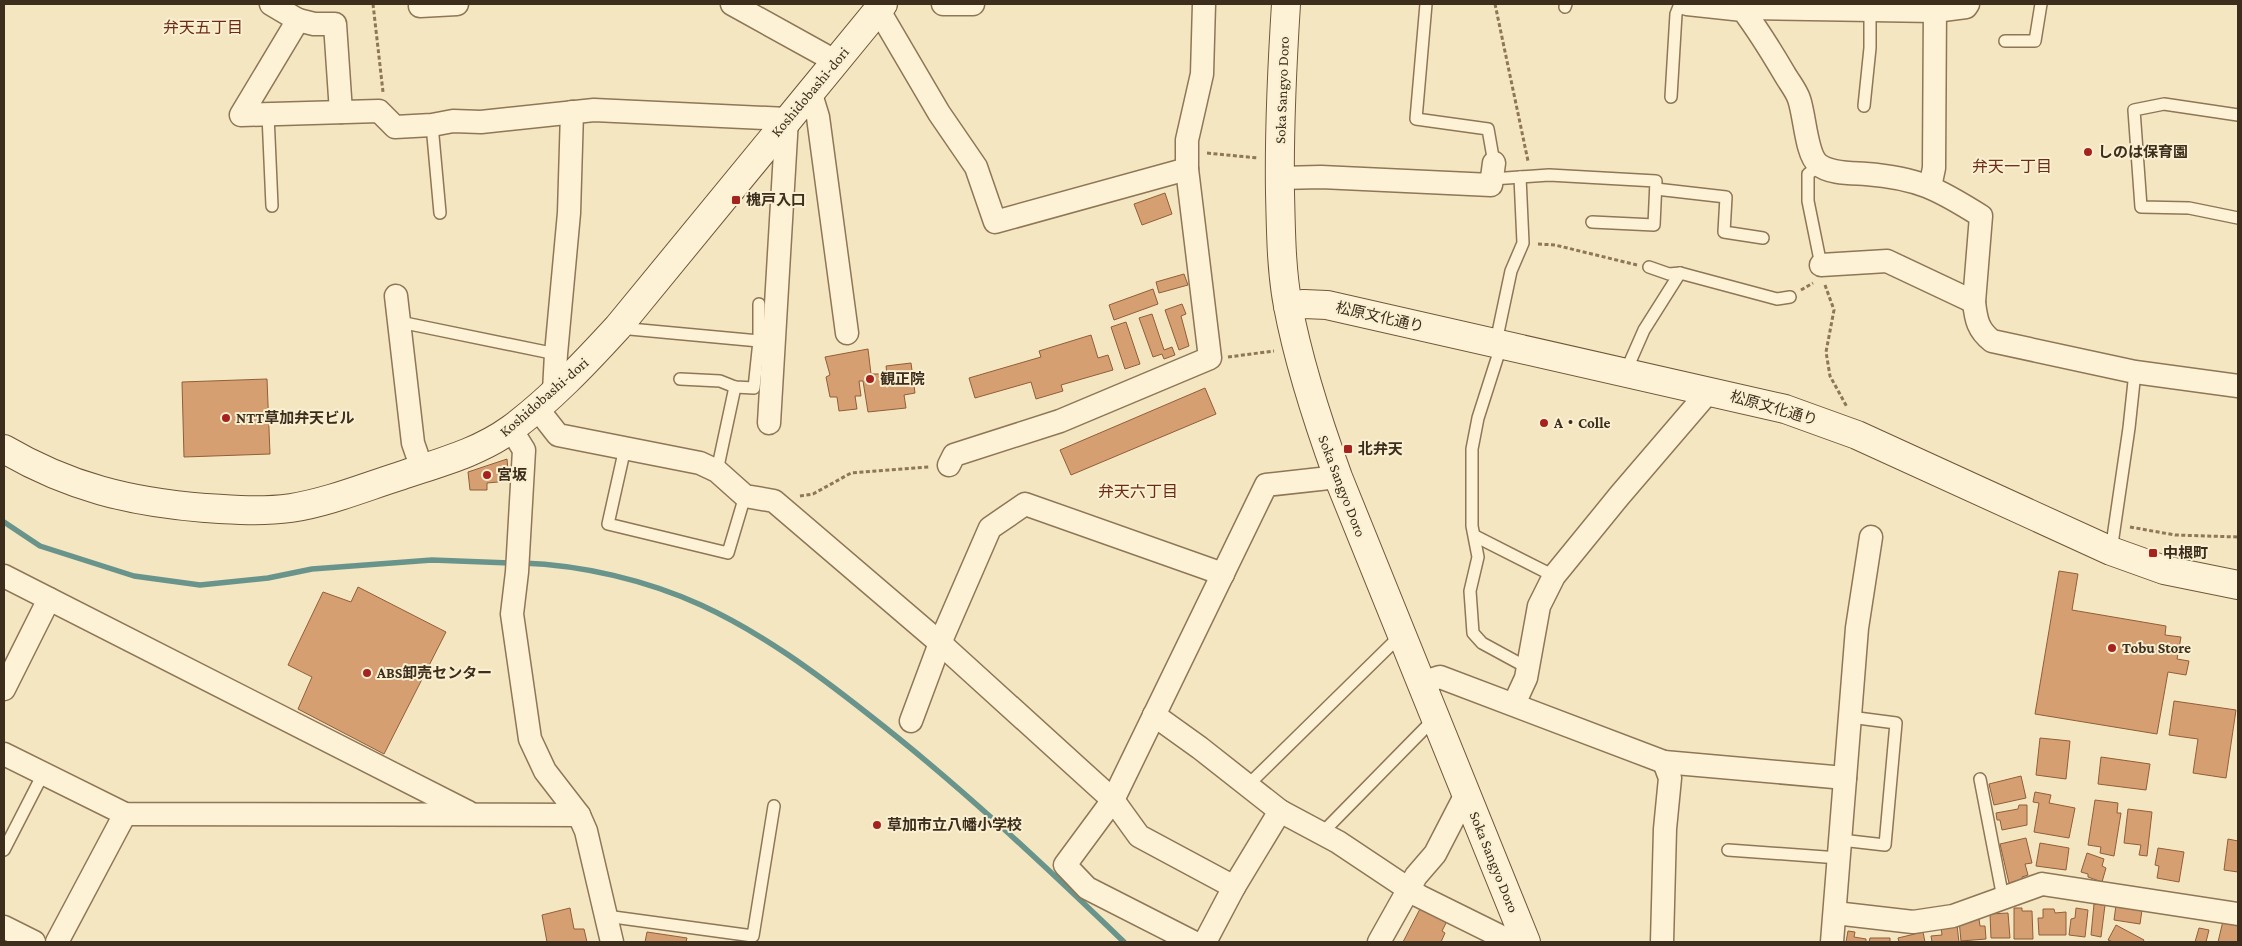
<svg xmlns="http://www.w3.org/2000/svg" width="2242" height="946" viewBox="0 0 2242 946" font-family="'Crimson Pro','Noto Sans JP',serif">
<rect width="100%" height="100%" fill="#f3e6c1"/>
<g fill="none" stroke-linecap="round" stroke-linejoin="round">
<!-- stream -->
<g stroke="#69948b" stroke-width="5.5">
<polyline points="4,522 40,546 134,576 200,585 268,578 312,569 432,560 513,563"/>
<path d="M522,563C582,565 646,580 701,605C762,633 816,673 868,714C958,784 1041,862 1124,942"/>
</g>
</g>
<!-- building -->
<g fill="#d69f72" stroke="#915e39">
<polygon points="1165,193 1172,214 1142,225 1134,204"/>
<polygon points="1184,274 1188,285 1159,293 1156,282"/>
<polygon points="1153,289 1158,304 1114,320 1109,305"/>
<polygon points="1182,304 1186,314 1181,316 1189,346 1179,350 1165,310"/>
<polygon points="1152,314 1164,350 1172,347 1175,355 1164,359 1162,354 1153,357 1139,318"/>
<polygon points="1126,322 1140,364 1125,369 1111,327"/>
<polygon points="1091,335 1098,358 1108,355 1113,370 1061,385 1063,391 1036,399 1031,382 975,398 969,378 1041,357 1039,351"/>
<polygon points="868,349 871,374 887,374 886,366 911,363 915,393 904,395 906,408 868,412 863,381 859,381 861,396 855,396 857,409 839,411 837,397 830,397 826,377 830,375 825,357"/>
<polygon points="267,379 270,454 184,457 182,382"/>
<polygon points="1205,388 1216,414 1071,475 1060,450"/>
<polygon points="507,459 509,481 487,483 487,490 470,490 468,472"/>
<polygon points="2059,571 2078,574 2072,610 2166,626 2165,635 2181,637 2177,659 2189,661 2186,675 2168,672 2157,734 2035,714"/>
<polygon points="358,587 446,632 384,754 298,709 312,677 288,665 323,592 351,602"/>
<polygon points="2174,701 2236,710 2226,778 2193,773 2198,739 2169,735"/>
<polygon points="2040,738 2070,741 2066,779 2036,775"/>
<polygon points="2101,757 2150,764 2146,790 2098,784"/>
<polygon points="2021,776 2026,798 1994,805 1989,784"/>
<polygon points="2035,792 2051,795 2049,803 2075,808 2069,838 2034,832 2039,803 2033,802"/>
<polygon points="2095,800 2118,803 2117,813 2121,813 2114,856 2100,853 2101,847 2088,845"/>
<polygon points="2019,805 2027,805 2027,825 2002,830 2000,820 1997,820 1996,813 2018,809"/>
<polygon points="2128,809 2152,812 2147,856 2139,855 2141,845 2124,843"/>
<polygon points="2026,838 2032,863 2025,864 2028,875 2022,877 2023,880 2009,883 2000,844"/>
<polygon points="2228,839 2238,841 2238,872 2224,870"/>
<polygon points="2040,843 2069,848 2066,870 2036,866"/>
<polygon points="2158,848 2184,852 2179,882 2157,878 2159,866 2155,865"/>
<polygon points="2087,853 2104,859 2102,866 2106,868 2102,882 2088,877 2088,874 2081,872"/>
<polygon points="2094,904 2105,905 2101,937 2091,935"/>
<polygon points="2116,905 2142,910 2140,924 2114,920"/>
<polygon points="1421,907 1447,921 1442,931 1445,933 1441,942 1403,942"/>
<polygon points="570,908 574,929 584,929 587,942 547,942 542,915"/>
<polygon points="2014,908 2022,908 2022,911 2032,911 2033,939 2014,939"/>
<polygon points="2076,908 2088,910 2085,937 2069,935 2071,919 2075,918"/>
<polygon points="2043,909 2054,909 2055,913 2066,912 2066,935 2039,935 2038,918 2043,918"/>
<polygon points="2008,913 2010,938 1991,938 1990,914"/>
<polygon points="1979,919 1980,926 1985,926 1986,939 1961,941 1959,920"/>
<polygon points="2223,921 2238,925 2238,942 2218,942"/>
<polygon points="1957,925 1959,942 1932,942 1931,936 1942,935 1941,927"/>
<polygon points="2116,925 2144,940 2143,942 2113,942 2108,940"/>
<polygon points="2199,928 2209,930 2206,942 2195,942"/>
<polygon points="1848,931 1855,932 1854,937 1866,939 1866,942 1846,942"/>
<polygon points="647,932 687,938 686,942 645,942"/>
<polygon points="1923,932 1925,942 1899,942 1898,938"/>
<polygon points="1870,938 1890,938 1890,942 1869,942"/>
</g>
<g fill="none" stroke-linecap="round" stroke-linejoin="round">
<!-- lane casing -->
<g stroke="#8f7656" stroke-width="14">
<g id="lane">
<polyline points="1426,4 1416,119 1488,129 1494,163"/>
<polyline points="1565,7 1566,4"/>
<polyline points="2005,41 2035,41 2041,4"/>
<polyline points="1671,97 1676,14 1680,4"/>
<polyline points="1864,106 1870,48 1870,10"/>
<polyline points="268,115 272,206"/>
<polyline points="2238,115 2164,104 2134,110 2141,207 2189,208 2238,218"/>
<polyline points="432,125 440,213"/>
<polyline points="1819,166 1808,174 1808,201 1821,265"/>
<polyline points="1492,179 1549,175 1656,181 1654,225 1592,222"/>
<polyline points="1656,189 1726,197 1724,232 1763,238"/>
<polyline points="1649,267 1669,274 1680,273 1777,299 1790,297"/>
<polyline points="400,322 556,354"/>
<polyline points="619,328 759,341"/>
<polyline points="1496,342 1511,271 1523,243 1520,177"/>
<polyline points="1502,343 1478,418 1472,449 1472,526 1478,557 1470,591 1473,633 1482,643 1528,668"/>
<polyline points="1626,371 1644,330 1680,273"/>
<polyline points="680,379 720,381 735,387 754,388 759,341 759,304"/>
<polyline points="625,448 608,524 728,553 745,496"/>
<polyline points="717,471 735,387"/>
<polyline points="1475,536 1554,576"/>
<polyline points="2111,551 2129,428 2135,372"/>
<polyline points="1980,779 2003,898"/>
<polyline points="1247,786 1401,635"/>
<polyline points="1321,834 1435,718"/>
<polyline points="1841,840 1885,845 1896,723 1850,717"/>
<polyline points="4,850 43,774"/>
<polyline points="1728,850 1839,858"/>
<polyline points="606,916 753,936 774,806"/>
</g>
</g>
<!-- street casing -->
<g stroke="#8f7656" stroke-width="25">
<g id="street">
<polyline points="271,4 298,20 241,115 379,111 395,127 432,125 453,121 481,122 594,110 787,119 769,423"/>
<polyline points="732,4 835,61"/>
<polyline points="943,4 973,4"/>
<path d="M1687,4L1743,10C1758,30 1771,51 1784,73C1789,82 1796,90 1799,99C1805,116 1806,154 1818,164C1829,174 1852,173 1866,174C1918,178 1938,189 1981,216L1974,302C1976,320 1978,330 1992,341L2135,372L2238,386"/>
<polyline points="420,6 457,4"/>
<polyline points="878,9 939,113 976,167 995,222 1187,169"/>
<polyline points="1743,10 1750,8 1935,11 1966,7 1968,4"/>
<polyline points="298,20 314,24 335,24 341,112"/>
<polyline points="810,91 818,117 847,333"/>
<polyline points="1280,178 1321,177 1491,185 1494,163"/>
<polyline points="1930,187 1934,168 1935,4"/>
<polyline points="1821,265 1887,261 1974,302"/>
<polyline points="396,296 413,443 422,469"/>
<polyline points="554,391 556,354 569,213 572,112"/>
<polyline points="536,407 558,435 700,463 717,471 745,496 774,501 940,643 1113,800 1139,836 1234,887"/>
<polyline points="511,429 524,450 517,572 512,614 530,739 545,771 579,815 586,831 612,942"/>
<polyline points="949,465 954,455 1060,421 1210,358 1187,169 1187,140 1202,74 1204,4"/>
<polyline points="4,576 468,812"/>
<polyline points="1421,683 1440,677 1664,762 1845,778"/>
<polyline points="4,689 49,599"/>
<polyline points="1514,704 1526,678 1539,606 1554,576 1620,495 1710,390"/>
<polyline points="1154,715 1200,748 1280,811 1338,842 1419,896 1512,942"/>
<polyline points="911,721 940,643 990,528 1025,504 1223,574"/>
<polyline points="4,754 125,814 579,815"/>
<polyline points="1835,913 1913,922 1953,916 2042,884 2238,914"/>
<polyline points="4,927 34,942"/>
<polyline points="57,942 125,814"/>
<polyline points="1193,942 1087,888 1065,865 1113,800 1266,485 1338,477"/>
<polyline points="1205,942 1234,887 1280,811"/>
<polyline points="1379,942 1416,876 1435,854 1466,794"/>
<polyline points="1662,942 1665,829 1670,778 1664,762"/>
<polyline points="1832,942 1857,628 1871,537"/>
</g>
</g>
<!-- secondary casing -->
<g stroke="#715739" stroke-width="30">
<g id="secondary">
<path d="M1286,4C1282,67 1279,130 1280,193C1281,231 1281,269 1288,306C1299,365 1318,422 1338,477L1526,942"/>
<polyline points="1288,306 1304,304 1327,305 1785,409 1857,435 2111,551 2164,570 2238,585"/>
<path d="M4,449C69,487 130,502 205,508C234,510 262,512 291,508C329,502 365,487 400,476C438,463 478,453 511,429C550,400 585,363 618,327L883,4"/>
</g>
</g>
<!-- path -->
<g stroke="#8f7656" stroke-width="3" stroke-dasharray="4 2.5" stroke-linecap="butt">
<polyline points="373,4 383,92"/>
<polyline points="1495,4 1528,161"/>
<polyline points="1207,153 1258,158"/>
<polyline points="1538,244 1555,245 1637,265"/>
<polyline points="1825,285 1834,310 1826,352 1830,376 1847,407"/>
<polyline points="1801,290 1813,283"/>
<polyline points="1228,357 1274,351"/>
<polyline points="800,496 813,494 851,473 929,467"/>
<polyline points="2130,527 2175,535 2238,537"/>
</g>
<!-- lane -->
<use href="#lane" stroke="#fdf2d5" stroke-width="11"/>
<!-- street -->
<use href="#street" stroke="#fdf2d5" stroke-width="22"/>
<!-- secondary -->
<use href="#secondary" stroke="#fdf2d5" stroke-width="28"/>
</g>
<!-- markers -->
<g fill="#a5221e" stroke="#f9efd1" stroke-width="2">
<circle cx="2088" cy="152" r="5"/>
<rect x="731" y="195" width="10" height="10" rx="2.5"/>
<circle cx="870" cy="379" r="5"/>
<circle cx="226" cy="418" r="5"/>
<circle cx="1544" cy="423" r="5"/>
<rect x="1343" y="444" width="10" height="10" rx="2.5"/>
<circle cx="487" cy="475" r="5"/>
<rect x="2148" y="548" width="10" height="10" rx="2.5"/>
<circle cx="2112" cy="648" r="5"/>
<circle cx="367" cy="673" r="5"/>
<circle cx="877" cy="825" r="5"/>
</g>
<g text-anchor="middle" stroke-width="4" stroke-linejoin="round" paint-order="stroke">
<!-- street labels -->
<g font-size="15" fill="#3d2d1c" stroke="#f9efd1">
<text transform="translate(1282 90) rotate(-88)" y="5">Soka Sangyo Doro</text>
<text transform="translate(810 92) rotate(-50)" y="5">Koshidobashi-dori</text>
<text transform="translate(1380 317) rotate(13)" y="5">松原文化通り</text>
<text transform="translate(544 397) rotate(-41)" y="5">Koshidobashi-dori</text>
<text transform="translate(1774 408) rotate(16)" y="5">松原文化通り</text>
<text transform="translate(1342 486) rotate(69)" y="5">Soka Sangyo Doro</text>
<text transform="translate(1494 862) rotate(68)" y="5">Soka Sangyo Doro</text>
</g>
<!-- poi labels -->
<g font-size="15" font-weight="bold" fill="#3d2d1c" stroke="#f9efd1" text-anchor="start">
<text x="2098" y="157">しのは保育園</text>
<text x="746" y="205">槐戸入口</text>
<text x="880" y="384">観正院</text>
<text x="236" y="423">NTT草加弁天ビル</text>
<text x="1554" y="428">A・Colle</text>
<text x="1358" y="454">北弁天</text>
<text x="497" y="480">宮坂</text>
<text x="2163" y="558">中根町</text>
<text x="2122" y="653">Tobu Store</text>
<text x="377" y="678">ABS卸売センター</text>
<text x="887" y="830">草加市立八幡小学校</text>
</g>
<!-- neighbourhood labels -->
<g font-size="16" fill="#6e2b16" stroke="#f9efd1">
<text x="203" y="33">弁天五丁目</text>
<text x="2012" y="172">弁天一丁目</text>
<text x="1138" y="497">弁天六丁目</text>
</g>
</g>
<!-- border -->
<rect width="2242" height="946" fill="none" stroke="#3d2d1c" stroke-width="10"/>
</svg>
